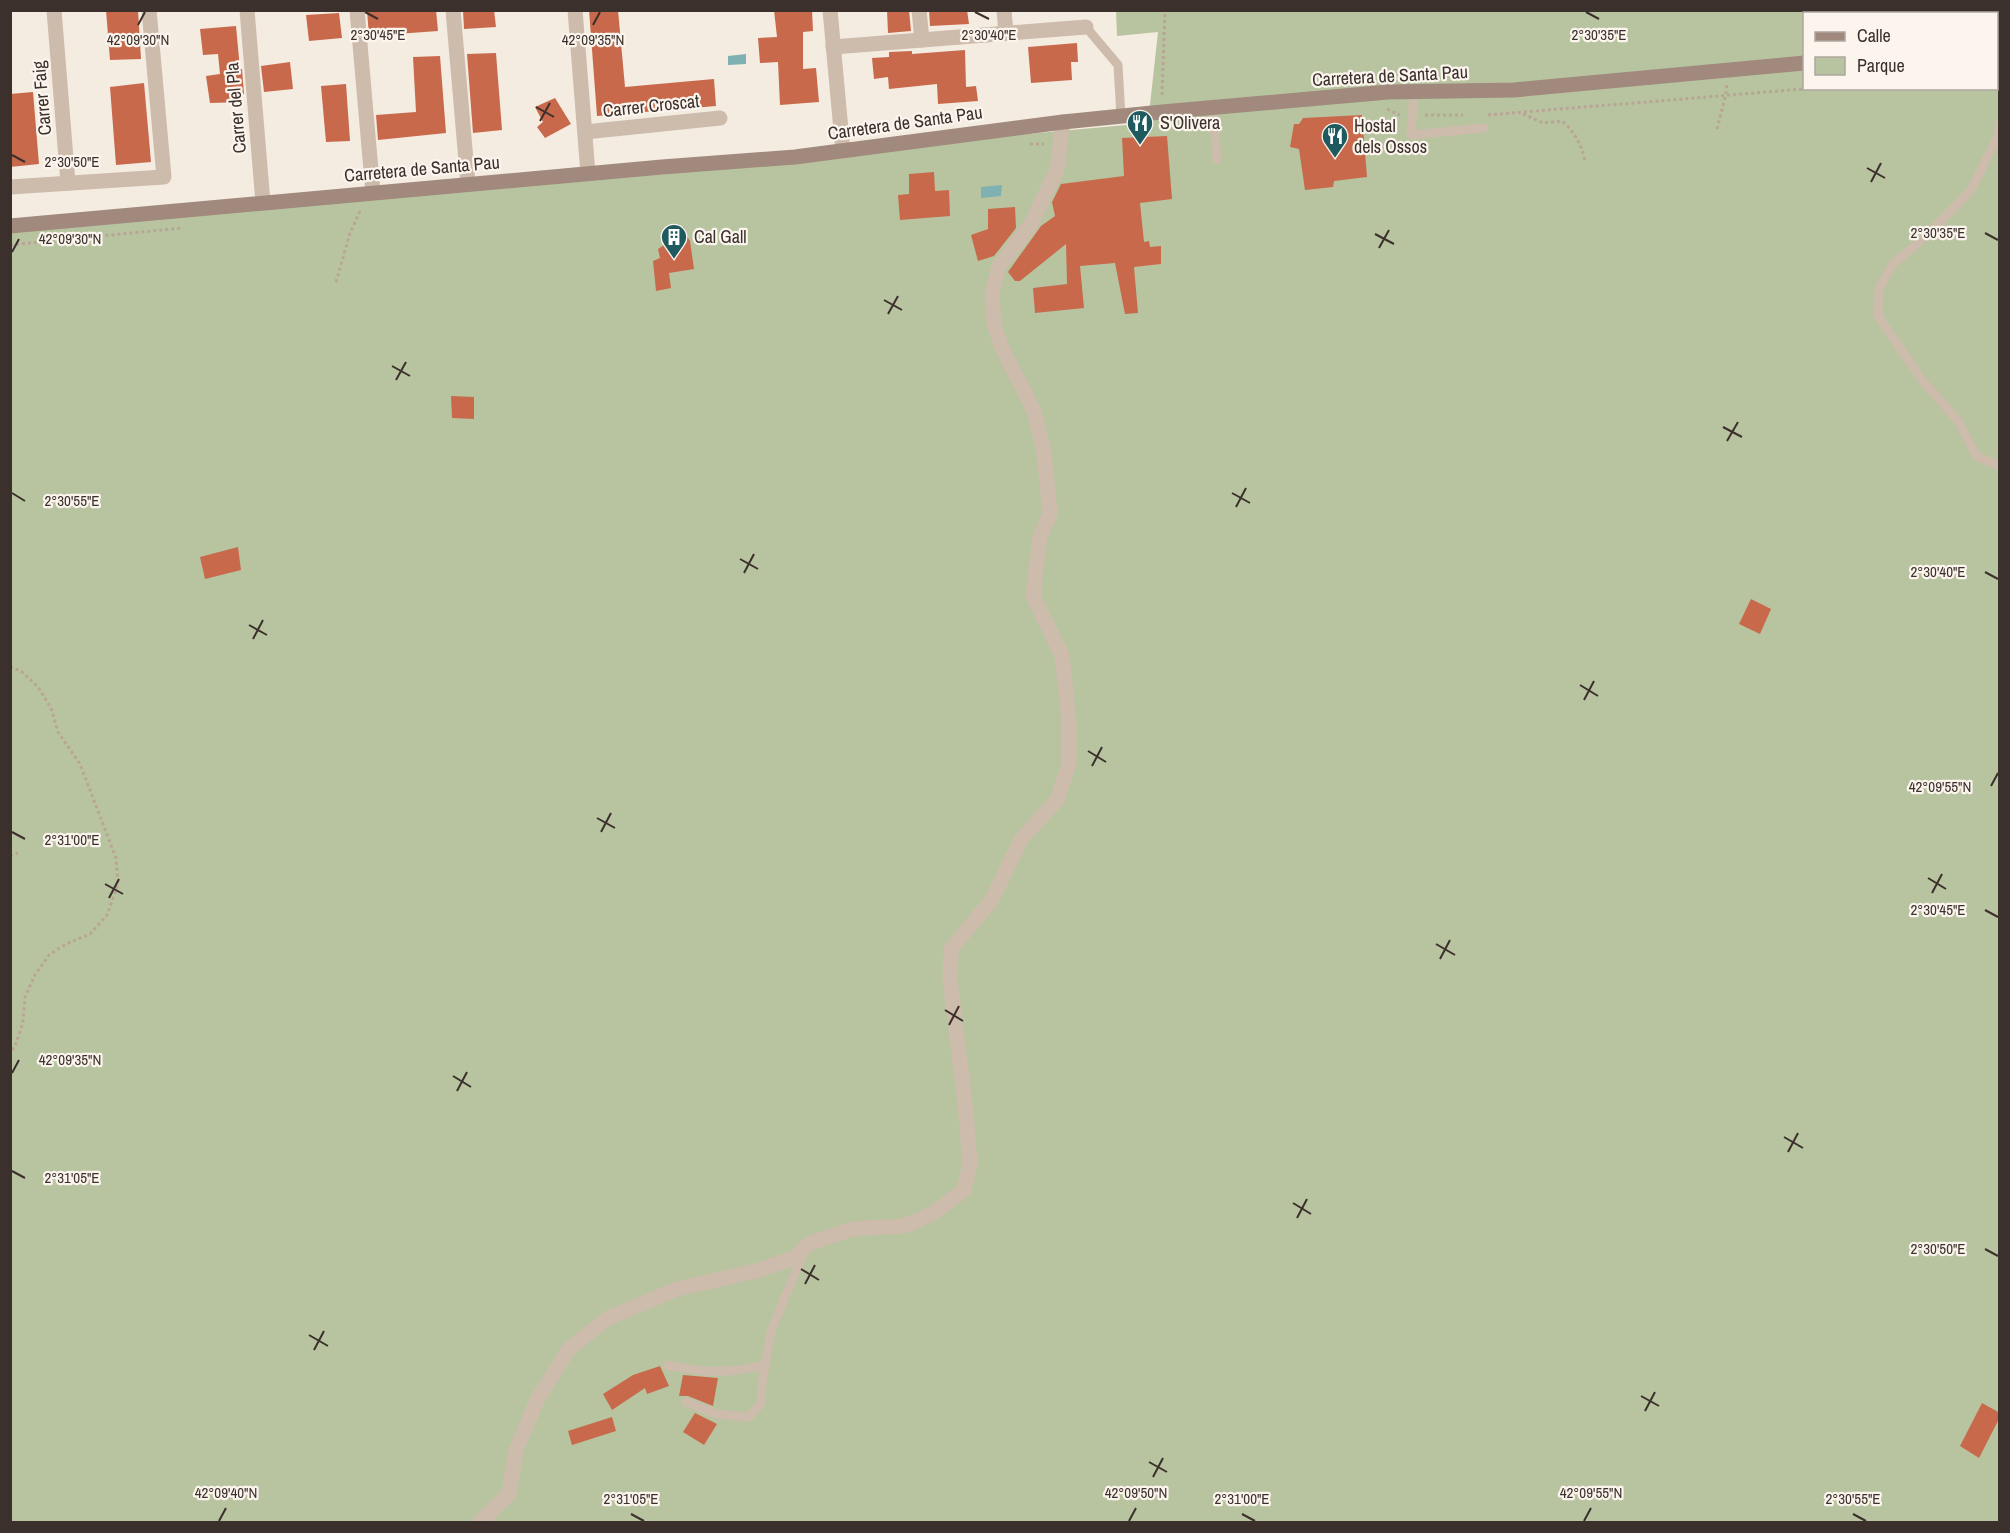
<svg xmlns="http://www.w3.org/2000/svg" width="2010" height="1533" viewBox="0 0 2010 1533" font-family="'Archivo Narrow',sans-serif">
<rect width="100%" height="100%" fill="#f4ebe1"/>
<!-- green -->
<path fill="#b8c4a0" fill-rule="evenodd" d="M1116,11H1999V1522H11V227L1148,123L1158,32L1117,36ZM1804,14H1996V88H1804Z"/>
<!-- water -->
<g fill="#7fb0b2">
<polygon points="746,54 746,64 728,65 728,56"/>
<polygon points="1002,185 1001,196 981,198 981,187"/>
</g>
<!-- building -->
<g fill="#c8694b">
<polygon points="106,10 138,10 141,59 110,60"/>
<polygon points="367,10 436,10 438,31 369,36"/>
<polygon points="463,10 494,10 496,27 464,29"/>
<polygon points="589,10 618,10 625,87 714,79 716,106 597,116"/>
<polygon points="774,10 812,10 813,31 803,32 803,69 816,68 819,102 780,105 778,62 760,63 758,38 777,37"/>
<polygon points="887,10 909,10 911,31 888,33"/>
<polygon points="929,10 967,10 969,24 930,26"/>
<polygon points="339,13 342,38 309,41 306,15"/>
<polygon points="236,26 240,69 242,69 244,94 242,94 243,102 210,103 206,76 220,74 218,54 203,55 200,29"/>
<polygon points="1077,43 1078,62 1071,62 1072,80 1031,83 1028,47"/>
<polygon points="965,50 966,87 976,86 978,101 938,104 937,84 889,89 888,77 874,79 872,58 889,57 889,52 912,51 912,54"/>
<polygon points="496,53 502,130 473,133 467,54"/>
<polygon points="440,56 446,133 378,140 376,115 416,112 413,57"/>
<polygon points="290,62 293,89 264,92 261,66"/>
<polygon points="144,83 151,162 116,165 110,87"/>
<polygon points="346,84 350,141 326,142 321,86"/>
<polygon points="33,92 39,164 10,167 10,94"/>
<polygon points="555,98 571,124 545,138 537,127 543,122 535,107"/>
<polygon points="1362,115 1367,177 1334,181 1333,187 1305,190 1299,149 1290,147 1294,124 1299,124 1303,118"/>
<polygon points="1167,136 1172,199 1140,203 1144,242 1149,241 1150,247 1161,246 1161,264 1134,267 1138,313 1125,314 1115,263 1080,266 1084,308 1035,313 1033,288 1067,284 1066,244 1020,281 1015,281 1008,272 1041,226 1055,216 1052,202 1061,184 1124,176 1122,138"/>
<polygon points="934,172 935,191 949,190 950,216 900,220 898,195 909,194 909,174"/>
<polygon points="1015,207 1016,228 994,256 978,261 971,235 988,229 988,209"/>
<polygon points="684,227 686,235 690,241 694,269 669,273 671,288 656,291 653,261 660,258 658,249 664,245 663,231"/>
<polygon points="451,396 474,397 474,419 452,418"/>
<polygon points="238,547 241,570 205,579 200,557"/>
<polygon points="1751,599 1771,609 1760,634 1739,624"/>
<polygon points="660,1366 669,1386 647,1394 645,1388 612,1410 603,1394 633,1375"/>
<polygon points="683,1375 718,1378 713,1406 688,1396 679,1396"/>
<polygon points="1982,1403 2000,1413 2000,1417 1979,1458 1960,1446"/>
<polygon points="695,1413 717,1424 704,1445 683,1432"/>
<polygon points="612,1417 616,1431 572,1445 568,1431"/>
</g>
<g fill="none" stroke-linecap="round" stroke-linejoin="round">
<!-- path -->
<g stroke="#b9a596" stroke-width="3" stroke-dasharray="3 3" stroke-linecap="butt">
<polyline points="1996,73 2000,73"/>
<polyline points="1162,95 1165,10"/>
<polyline points="1387,109 1400,115"/>
<path d="M1523,114L1543,123L1562,121C1575,133 1581,143 1585,161"/>
<polyline points="1425,115 1463,115"/>
<polyline points="1488,115 1815,88"/>
<polyline points="1717,129 1726,94 1727,84"/>
<polyline points="1030,144 1044,144"/>
<polyline points="10,245 182,228"/>
<polyline points="336,282 350,233 361,209"/>
<polyline points="10,667 21,671 38,687 51,708 58,732 80,764 116,858 118,884 107,915 90,934 66,944 49,955 35,975 25,997 23,1022 15,1047 10,1052"/>
<polyline points="10,856 18,853"/>
</g>
<!-- service -->
<g stroke="#cdbbac" stroke-width="9">
<polyline points="1086,27 1118,65 1121,117"/>
<polyline points="1414,92 1411,135 1484,128"/>
<polyline points="1213,108 1217,159"/>
<polyline points="2000,124 1997,138 1971,190 1926,236 1892,265 1879,289 1878,316 1922,380 1959,422 1976,456 2000,466"/>
<path d="M667,1365C705,1373 727,1374 765,1365"/>
<polyline points="686,1402 716,1414 749,1417 761,1404 762,1382 771,1331 803,1254"/>
</g>
<!-- minor -->
<g stroke="#cdbbac" stroke-width="15">
<polyline points="54,10 68,183"/>
<polyline points="247,10 263,203"/>
<polyline points="357,10 373,193"/>
<polyline points="453,10 468,184"/>
<polyline points="575,10 588,174"/>
<polyline points="830,10 843,152"/>
<polyline points="919,10 922,40"/>
<polyline points="1004,10 1006,33"/>
<polyline points="833,47 1086,27"/>
<polyline points="585,132 720,118"/>
<polyline points="10,187 164,177 149,10"/>
<polyline points="480,1522 509,1494 516,1450 538,1398 569,1349 608,1318 677,1289 760,1270 796,1257 808,1244 852,1229 904,1226 932,1214 964,1190 970,1164 965,1102 950,980 951,949 991,901 1022,838 1057,800 1069,764 1069,720 1062,655 1033,596 1040,537 1050,514 1044,451 1034,411 1002,348 994,324 992,293 999,266 1030,226 1057,170 1063,122"/>
</g>
<!-- secondary -->
<g stroke="#a18a7d" stroke-width="15">
<polyline points="1996,46 2000,45"/>
<polyline points="10,226 662,167 795,157 1063,122 1162,112 1388,92 1514,90 1804,63"/>
</g>
</g>
<!-- ticks -->
<path fill="none" stroke="#3b302b" stroke-width="2" d="M365,12L378,19M975,12L989,19M1586,12L1599,19M138,25L145,12M593,25L600,12M536,107L554,117M540,121L550,103M12,155L25,162M1867,168L1885,178M1871,182L1881,163M1985,233L1998,240M1375,234L1394,244M1379,248L1389,230M12,252L19,239M884,300L902,310M888,314L898,296M392,366L410,376M396,380L406,362M1723,427L1742,437M1727,441L1738,422M12,493L25,501M1232,493L1250,503M1236,507L1246,488M740,559L758,569M1985,572L1998,579M744,573L754,554M249,625L267,635M253,639L263,620M1580,685L1598,696M1584,700L1594,681M1088,751L1106,762M1092,766L1102,747M1991,786L1998,773M597,818L615,828M12,832L25,839M601,832L611,813M1928,878L1946,889M105,884L123,894M1932,893L1942,874M109,898L119,879M1985,910L1998,917M1436,944L1455,955M1440,959L1450,940M945,1010L963,1021M949,1025L959,1006M12,1073L19,1060M453,1076L471,1087M457,1091L467,1072M1784,1137L1803,1148M1788,1152L1798,1133M12,1171L25,1178M1293,1203L1311,1214M1297,1218L1307,1199M1985,1249L1998,1256M801,1269L819,1280M805,1284L815,1265M309,1335L328,1346M314,1350L324,1331M1641,1396L1659,1406M1645,1411L1655,1392M1149,1462L1167,1472M1153,1477L1163,1458M631,1514L644,1521M1242,1514L1255,1521M1853,1514L1866,1521M219,1521L226,1508M1129,1521L1136,1508M1584,1521L1591,1508"/>
<!-- icons -->
<defs>
<g id="restaurant-pin" transform="scale(1.35)"><path d="M0 17L-7.5 6A9.5 9.5 0 1 1 7.5 6Z" fill="#1f5a5e" stroke="#fbf5ee"/><path d="M-5-6h1v4h1v-4h1v4h1v-4h1v5L-1.5 .5V6h-2V.5L-5-1ZM5-6V6H3V1.5H1.5Q1.5-4 5-6Z" fill="#fff"/></g>
<g id="building-pin" transform="scale(1.35)"><path d="M0 17L-7.5 6A9.5 9.5 0 1 1 7.5 6Z" fill="#1f5a5e" stroke="#fbf5ee"/><path d="M-4-6H4V6H1V3H-1V6H-4ZM-2.5-4.3h1.7v1.8h-1.7ZM.8-4.3h1.7v1.8H.8ZM-2.5-1h1.7V.8h-1.7ZM.8-1h1.7V.8H.8Z" fill="#fff"/></g>
</defs>
<g fill-rule="evenodd">
<use href="#restaurant-pin" x="1140" y="123"/>
<use href="#restaurant-pin" x="1335" y="136"/>
<use href="#building-pin" x="674" y="237"/>
</g>
<g text-anchor="middle" stroke-width="4.5" stroke-linejoin="round" paint-order="stroke">
<!-- street labels -->
<g font-size="18" fill="#3b302b" stroke="#fbf5ee">
<text transform="translate(1390 76) rotate(-3)" y="6">Carretera de Santa Pau</text>
<text transform="translate(42 98) rotate(-95)" y="6">Carrer Faig</text>
<text transform="translate(651 106) rotate(-6)" y="6">Carrer Croscat</text>
<text transform="translate(236 108) rotate(-95)" y="6">Carrer del Pla</text>
<text transform="translate(905 123) rotate(-8)" y="6">Carretera de Santa Pau</text>
<text transform="translate(422 169) rotate(-5)" y="6">Carretera de Santa Pau</text>
</g>
<!-- poi labels -->
<g font-size="18" fill="#3b302b" stroke="#fbf5ee" text-anchor="start">
<text x="1160" y="129">S'Olivera</text>
<text x="1354" y="132">Hostal<tspan x="1354" dy="21">dels Ossos</tspan></text>
<text x="694" y="243">Cal Gall</text>
</g>
</g>
<g font-size="15" text-anchor="middle" fill="#3b302b" stroke="#fbf5ee" stroke-width="4.5" stroke-linejoin="round" paint-order="stroke">
<text x="1599" y="40">2°30'35"E</text>
<text x="378" y="40">2°30'45"E</text>
<text x="989" y="40">2°30'40"E</text>
<text x="138" y="45">42°09'30"N</text>
<text x="593" y="45">42°09'35"N</text>
<text x="72" y="167">2°30'50"E</text>
<text x="1938" y="238">2°30'35"E</text>
<text x="70" y="244">42°09'30"N</text>
<text x="72" y="506">2°30'55"E</text>
<text x="1938" y="577">2°30'40"E</text>
<text x="1940" y="792">42°09'55"N</text>
<text x="72" y="845">2°31'00"E</text>
<text x="1938" y="915">2°30'45"E</text>
<text x="70" y="1065">42°09'35"N</text>
<text x="72" y="1183">2°31'05"E</text>
<text x="1938" y="1254">2°30'50"E</text>
<text x="226" y="1498">42°09'40"N</text>
<text x="1136" y="1498">42°09'50"N</text>
<text x="1591" y="1498">42°09'55"N</text>
<text x="631" y="1504">2°31'05"E</text>
<text x="1242" y="1504">2°31'00"E</text>
<text x="1853" y="1504">2°30'55"E</text>
</g>
<!-- border -->
<rect width="2010" height="1533" fill="none" stroke="#3b302b" stroke-width="24"/>
<!-- legend -->
<rect x="1803" y="12" width="195" height="78" fill="#fbf5ee" stroke="#aea6a0" stroke-width="1.5"/>
<rect x="1815" y="32" width="30" height="9" fill="#a18a7d" stroke="#aea6a0" stroke-width="1.5"/>
<text x="1857" y="42" font-size="18" fill="#3b302b">Calle</text>
<rect x="1815" y="57" width="30" height="18" fill="#b8c4a0" stroke="#aea6a0" stroke-width="1.5"/>
<text x="1857" y="72" font-size="18" fill="#3b302b">Parque</text>
</svg>
